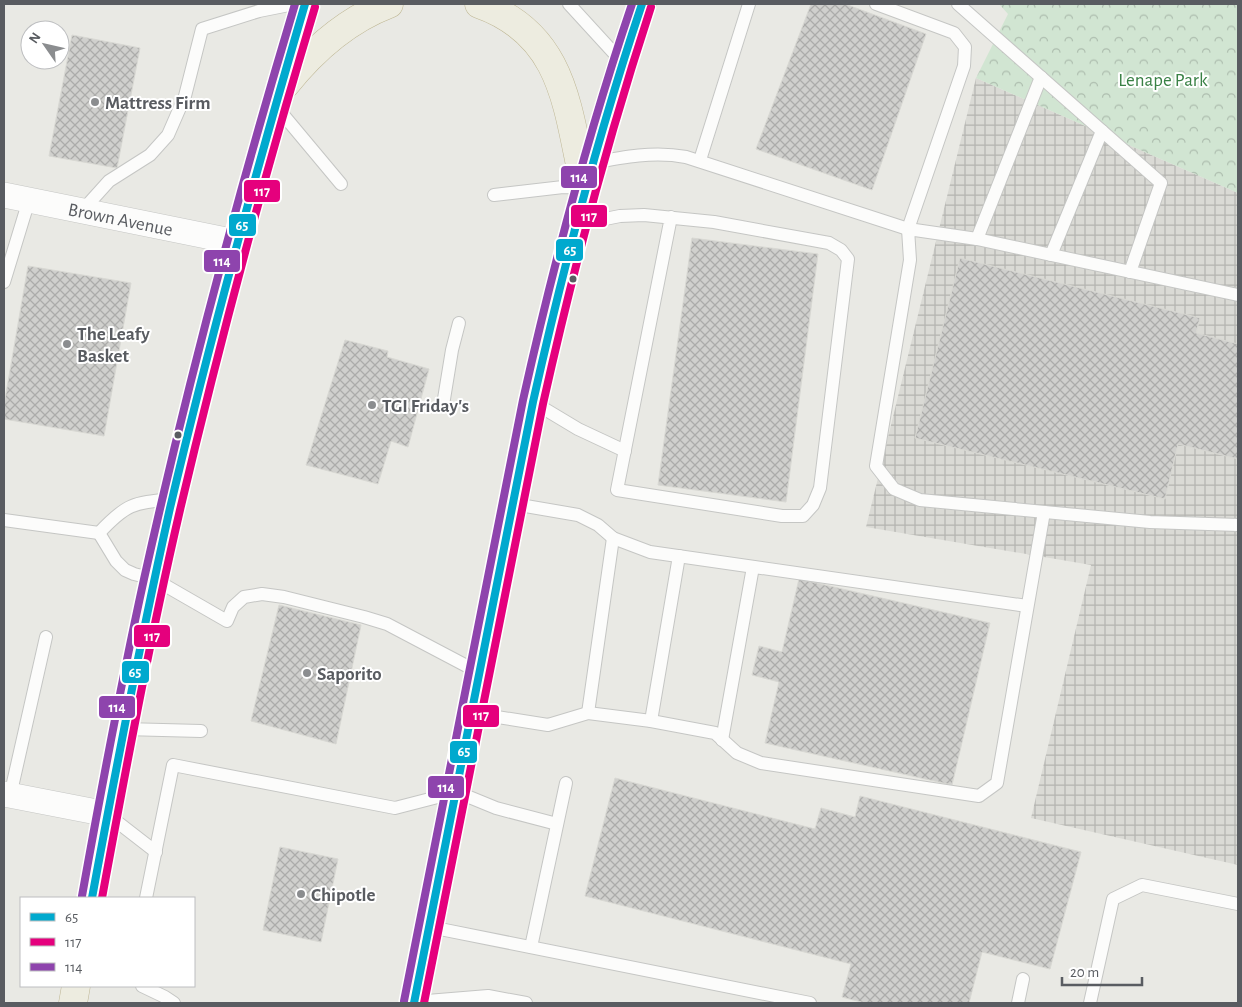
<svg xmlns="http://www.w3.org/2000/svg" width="1242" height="1007" viewBox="0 0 1242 1007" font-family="'Alegreya Sans',sans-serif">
<defs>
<pattern id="industrial-grid" width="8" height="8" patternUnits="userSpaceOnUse" patternTransform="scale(1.25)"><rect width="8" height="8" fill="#dadad5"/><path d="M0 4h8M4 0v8" fill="none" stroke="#b4b4b0"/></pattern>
<pattern id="forest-crowns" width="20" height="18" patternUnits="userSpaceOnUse" patternTransform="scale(1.25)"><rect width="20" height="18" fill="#d1e5d2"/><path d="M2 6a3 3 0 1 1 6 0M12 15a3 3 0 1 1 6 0" fill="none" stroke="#adbdae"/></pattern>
<pattern id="building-cross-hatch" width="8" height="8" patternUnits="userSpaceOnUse" patternTransform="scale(1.25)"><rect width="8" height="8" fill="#d0d0cd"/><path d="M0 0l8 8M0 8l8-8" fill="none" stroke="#acacaa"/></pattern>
</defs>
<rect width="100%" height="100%" fill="#e9e9e4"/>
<!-- industrial -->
<polygon fill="url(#industrial-grid)" points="976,78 1238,193 1238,865 1031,818 1091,565 866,527"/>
<!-- forest -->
<polygon fill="url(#forest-crowns)" points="999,4 1238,4 1238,193 976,78 1008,14"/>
<!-- building -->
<g fill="url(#building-cross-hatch)" stroke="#d8d8d3">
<polygon points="811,4 845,4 926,34 872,190 756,149"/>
<polygon points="72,35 140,48 117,168 49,156"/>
<polygon points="692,238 818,254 786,502 658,485"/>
<polygon points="960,258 1200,318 1196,333 1238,344 1238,459 1178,444 1165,499 915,438"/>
<polygon points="28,266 131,283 104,436 4,419 4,405"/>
<polygon points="345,340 388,351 387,357 429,369 408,447 391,441 378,484 306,465"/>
<polygon points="799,579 990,623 952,785 765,743 779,682 752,675 759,646 782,652"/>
<polygon points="279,605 361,625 336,744 251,721"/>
<polygon points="615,778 815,829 821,808 855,817 860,796 1081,852 1050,969 982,952 969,1003 865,1003 842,997 851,964 585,896"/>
<polygon points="280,847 338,859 321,942 263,930"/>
</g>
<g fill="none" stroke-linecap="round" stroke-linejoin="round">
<!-- lane casing -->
<g stroke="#c5c6c4" stroke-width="14">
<g id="lane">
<polyline points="569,4 623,63"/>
<polyline points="958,4 1161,183 1130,272"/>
<polyline points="275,105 341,184"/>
<polyline points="700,160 749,4"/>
<path d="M592,163C623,157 654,151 686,157L908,229L964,66L965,47L954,33L876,4"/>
<polyline points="494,195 563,187 585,188"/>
<polyline points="82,211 109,181 150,155 168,135 185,96 202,29 259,11 294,4"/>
<polyline points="575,225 620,216 644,215 714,222 829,243 841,250 848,259 820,488 813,505 803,516 782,516 617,490 671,217"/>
<polyline points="977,239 1041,77"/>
<polyline points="1051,255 1102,131"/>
<polyline points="4,282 29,200"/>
<polyline points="1238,295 977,239 908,229 910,260 876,466 894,489 920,500 1150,522 1238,525"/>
<polyline points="533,402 578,429 625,451"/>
<polyline points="443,405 452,350 459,323"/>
<polyline points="514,504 578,515 598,525 613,538 650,552 1027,606"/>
<polyline points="4,520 99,533"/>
<polyline points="99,533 116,561 125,570 134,574 154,579 227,621 233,607 244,597 262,594 284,597 364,617 387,624 480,673"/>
<path d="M99,533C127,503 133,503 173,499"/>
<polyline points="472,713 548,725 588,713 651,721 715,733 737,753 761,763 979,796 997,783 1044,512"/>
<polyline points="588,713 613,538"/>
<polyline points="651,721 679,556"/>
<polyline points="124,729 201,731"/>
<polyline points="722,740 753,567"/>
<polyline points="10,796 46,637"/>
<polyline points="107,814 156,852"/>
<polyline points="146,898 173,765 395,808 457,792 496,808 557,824"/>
<polyline points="430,927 810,1003"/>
<polyline points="531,947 566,783"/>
<polyline points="142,986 165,997 174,1003"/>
<polyline points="415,1002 488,996 526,1003"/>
<polyline points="1018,1003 1023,979"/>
<polyline points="1090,1003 1113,899 1142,885 1238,904"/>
</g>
</g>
<!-- street casing -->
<g stroke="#c5c6c4" stroke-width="26">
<g id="street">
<path id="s1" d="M4,195L236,242"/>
<polyline points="4,794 107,814"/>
</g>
</g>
<!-- highway casing -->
<g stroke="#beb693" stroke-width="29">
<g id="highway">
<path d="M479,4C564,34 567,107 584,184"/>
<path d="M285,85C313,50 347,20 389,4"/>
<path d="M92,898C111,792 131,686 154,581C197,386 248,194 305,4"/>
<polyline points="73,1003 76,986"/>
<path d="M414,1003L533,402C563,267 597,134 642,4"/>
</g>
</g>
<!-- lane -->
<use href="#lane" stroke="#fcfcfb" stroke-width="12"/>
<!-- street -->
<use href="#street" stroke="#fcfcfb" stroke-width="25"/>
<!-- highway -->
<use href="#highway" stroke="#edece0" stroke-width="28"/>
<!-- bus-1 casing -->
<g stroke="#fff" stroke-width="11">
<g id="bus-1">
<path d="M92,898C116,768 141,638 170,508C210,339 256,171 305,4"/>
<path d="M414,1003L533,402C563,268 598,135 642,4"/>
</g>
</g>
<!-- bus-2 casing -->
<g stroke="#fff" stroke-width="11">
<g id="bus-2">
<path d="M102,898C126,768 150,639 180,510C220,341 265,173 315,7"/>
<path d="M424,1003L543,404C573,270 608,138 651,7"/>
</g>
</g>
<!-- bus-3 casing -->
<g stroke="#fff" stroke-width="11">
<g id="bus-3">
<path d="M82,896C101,790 121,684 144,579C187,386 238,194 295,4"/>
<path d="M404,1001L523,400C553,266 588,134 632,4"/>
</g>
</g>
<!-- bus-1 -->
<use href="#bus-1" stroke="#00a9ce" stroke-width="8"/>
<!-- bus-2 -->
<use href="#bus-2" stroke="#e5007d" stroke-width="8"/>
<!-- bus-3 -->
<use href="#bus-3" stroke="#8e44ad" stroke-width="8"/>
</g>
<!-- markers -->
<g fill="#8b8d8f" stroke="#fff" stroke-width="2">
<circle cx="95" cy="102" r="5"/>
<circle cx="67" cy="344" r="5"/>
<circle cx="372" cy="405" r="5"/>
<circle cx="307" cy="673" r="5"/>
<circle cx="301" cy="894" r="5"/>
</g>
<g fill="#595c61" stroke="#fff" stroke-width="2">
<circle cx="573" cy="279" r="4.5"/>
<circle cx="178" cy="435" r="4.5"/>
</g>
<g text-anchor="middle" stroke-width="4" stroke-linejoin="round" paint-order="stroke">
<!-- park labels -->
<g font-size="19" fill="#398145" stroke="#fff">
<text x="1163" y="86">Lenape Park</text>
</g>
<!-- poi labels -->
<g font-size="19" font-weight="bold" fill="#595c61" stroke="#fff" text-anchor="start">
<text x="105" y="109">Mattress Firm</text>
<text x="77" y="340">The Leafy<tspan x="77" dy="22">Basket</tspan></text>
<text x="382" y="412">TGI Friday's</text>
<text x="317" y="680">Saporito</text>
<text x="311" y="901">Chipotle</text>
</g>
<!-- street labels -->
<g font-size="19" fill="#595c61" stroke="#fff">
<text dy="7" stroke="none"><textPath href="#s1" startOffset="119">Brown Avenue</textPath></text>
</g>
</g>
<g stroke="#fff" stroke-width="2">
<rect x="560" y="165" width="38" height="24" rx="5" fill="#8e44ad"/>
<rect x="243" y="179" width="38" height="24" rx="5" fill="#e5007d"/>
<rect x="570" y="204" width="38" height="24" rx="5" fill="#e5007d"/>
<rect x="228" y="213" width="29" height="24" rx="5" fill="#00a9ce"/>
<rect x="555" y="238" width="29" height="24" rx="5" fill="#00a9ce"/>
<rect x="203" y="249" width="38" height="24" rx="5" fill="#8e44ad"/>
<rect x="133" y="624" width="38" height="24" rx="5" fill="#e5007d"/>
<rect x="121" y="660" width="29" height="24" rx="5" fill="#00a9ce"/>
<rect x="98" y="695" width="38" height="24" rx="5" fill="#8e44ad"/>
<rect x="462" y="704" width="38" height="24" rx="5" fill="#e5007d"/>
<rect x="449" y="740" width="29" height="24" rx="5" fill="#00a9ce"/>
<rect x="427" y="775" width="38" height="24" rx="5" fill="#8e44ad"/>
</g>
<g font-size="14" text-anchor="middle" font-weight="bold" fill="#fff">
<text x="579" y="182">114</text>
<text x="262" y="196">117</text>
<text x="589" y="221">117</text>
<text x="242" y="230">65</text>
<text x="570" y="255">65</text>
<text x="222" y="266">114</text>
<text x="152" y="641">117</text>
<text x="135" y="677">65</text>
<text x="117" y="712">114</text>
<text x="481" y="720">117</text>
<text x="464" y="756">65</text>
<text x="446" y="792">114</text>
</g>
<!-- border -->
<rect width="1242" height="1007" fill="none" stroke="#595c61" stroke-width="10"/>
<!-- legend -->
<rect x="20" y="897" width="175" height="90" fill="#ffffff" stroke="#bdbec0"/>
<rect x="30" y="913" width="25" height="8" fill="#00a9ce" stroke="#bdbec0"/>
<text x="65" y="922" font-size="15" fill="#595c61">65</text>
<rect x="30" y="938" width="25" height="8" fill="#e5007d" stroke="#bdbec0"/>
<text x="65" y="947" font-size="15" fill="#595c61">117</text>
<rect x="30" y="963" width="25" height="8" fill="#8e44ad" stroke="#bdbec0"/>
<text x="65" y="972" font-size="15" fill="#595c61">114</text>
<!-- north arrow -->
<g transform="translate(45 45) rotate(304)"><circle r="24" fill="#ffffff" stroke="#bdbec0"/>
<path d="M0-4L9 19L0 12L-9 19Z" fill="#8b8d8f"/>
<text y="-8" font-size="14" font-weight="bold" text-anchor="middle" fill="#595c61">N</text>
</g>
<!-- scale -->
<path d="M1062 977v8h80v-8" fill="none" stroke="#595c61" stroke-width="2.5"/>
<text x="1070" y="977" font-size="15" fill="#595c61" stroke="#ffffff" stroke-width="4" paint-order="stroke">20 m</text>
</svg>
